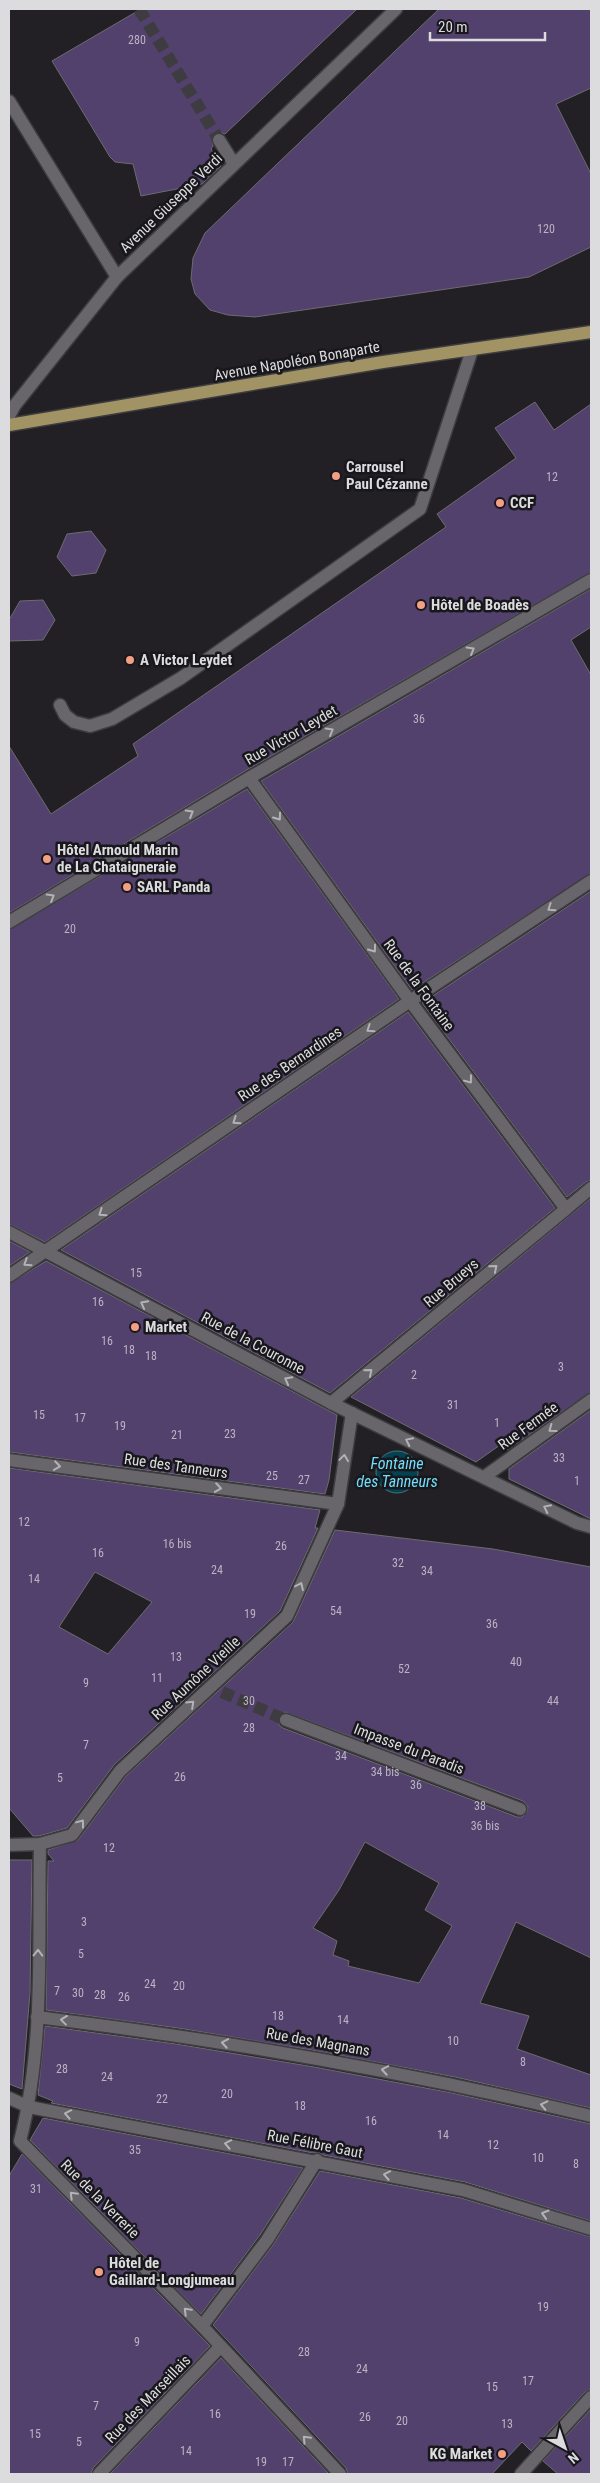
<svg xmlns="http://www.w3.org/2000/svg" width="600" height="2483" viewBox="0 0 600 2483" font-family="'Roboto Condensed',sans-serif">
<rect width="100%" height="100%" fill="#222024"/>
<!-- water -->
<circle fill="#034351" stroke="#44717b" cx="397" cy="1472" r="21"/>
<!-- building -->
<g fill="#52406d" stroke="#6d6c70" fill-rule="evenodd">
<polygon points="141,9 357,9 225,134 218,132 212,136 213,146 211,149 221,166 202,184 141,196 133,164 115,162 110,157 52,61"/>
<polygon points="439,9 591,9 591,88 556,104 591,174 591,247 529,277 255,317 228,315 210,310 195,294 191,279 193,258 205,233"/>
<polygon points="535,402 554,430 591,404 591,572 245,771 9,913 9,746 51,814 138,756 133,744 446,527 437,514 516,458 495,428"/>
<polygon points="91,531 106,550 96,573 72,576 57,557 67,534"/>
<polygon points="591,589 591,627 571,640 591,675 591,873 412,990 261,781"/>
<polygon points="43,600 55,620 43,640 9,641 9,620 20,601"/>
<polygon points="247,789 399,999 45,1242 9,1224 9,930"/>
<polygon points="591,891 591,1180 586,1182 567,1197 422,1003"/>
<polygon points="408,1012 555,1208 330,1393 61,1250"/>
<polygon points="591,1198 591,1392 507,1450 507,1440 476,1462 351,1397"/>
<polygon points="9,1241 30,1252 9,1266"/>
<polygon points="46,1261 337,1415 329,1480 325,1494 9,1452 9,1284"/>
<polygon points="591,1410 591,1519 509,1479 509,1469"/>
<path d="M9,1468L320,1510L315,1528H318L280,1611L114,1765L67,1828L39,1836H33L9,1808ZM95,1572L152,1602L108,1654L59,1627Z"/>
<path d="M335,1530L493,1549L591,1567V1958L516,1922L480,2003L529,2016L517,2049L591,2075V2108L455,2077L317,2051L178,2028L46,2010L48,1861H54L48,1854V1850L78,1840L126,1776L293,1622ZM285,1712L523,1801L528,1807L527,1812L522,1817H517L283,1728L279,1725L278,1718ZM365,1842L439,1883L425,1910L452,1926L419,1983L348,1966L349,1961L333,1955L337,1941L313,1928L339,1890Z"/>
<polygon points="9,1860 32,1860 30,1993 22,2089 9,2084"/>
<polygon points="45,2026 176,2044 314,2067 452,2093 591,2124 591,2221 465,2182 323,2155 318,2152 313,2153 51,2103 53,2101 38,2095"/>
<polygon points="43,2118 303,2168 260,2235 201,2314 30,2140"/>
<polygon points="22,2154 210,2346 93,2468 91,2474 9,2474 9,2176"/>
<polygon points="320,2171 461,2198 591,2237 591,2389 585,2392 531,2451 522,2442 492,2474 348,2474 346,2468 213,2325 273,2245"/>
<polygon points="221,2358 329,2474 110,2474"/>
<polygon points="591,2409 591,2474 558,2474 543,2461"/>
</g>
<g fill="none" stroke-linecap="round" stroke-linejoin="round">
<!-- pedestrian-tunnel -->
<g stroke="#3e3c40" stroke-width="12" stroke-dasharray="12 6" stroke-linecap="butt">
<polyline points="139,9 219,140"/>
<polyline points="222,1692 286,1720"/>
</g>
<!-- pedestrian casing -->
<g stroke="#3d3c3f" stroke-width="15">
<g id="pedestrian">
<polyline points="9,101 117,277"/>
<polyline points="219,140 234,164"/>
<polyline points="9,416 15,405 117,277 396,9"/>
<polyline points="60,705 65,715 74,722 90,726 112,719 181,678 420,509 472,350"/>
<polyline points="566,1209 331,1403 577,1523 591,1527"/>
<polyline points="9,1276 410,1001 591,881"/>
<polyline points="9,1460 338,1504"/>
<polyline points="484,1477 591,1400"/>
<polyline points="286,1720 520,1809"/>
<path d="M40,1844C38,1942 45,2045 20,2141L202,2326L340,2474"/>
<polyline points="9,1845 40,1844 72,1835 120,1771 287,1616 338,1504 352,1413"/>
<path d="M37,2017C224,2040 408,2072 591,2116"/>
<polyline points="9,2098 29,2107 463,2190 591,2229"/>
<polyline points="202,2326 267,2240 317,2160"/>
<polyline points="99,2474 220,2347"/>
<polyline points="521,2474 591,2397"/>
</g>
</g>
<!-- minor casing -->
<g stroke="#3d3c3f" stroke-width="15">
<g id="minor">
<polyline points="249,778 410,1001 566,1209 591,1188"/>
<polyline points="9,922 249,778 591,580"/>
<polyline points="9,1232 331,1403"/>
</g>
</g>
<!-- primary casing -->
<g stroke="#3d3c3f" stroke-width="15">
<polyline id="primary" points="9,425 383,362 591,332"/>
</g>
<!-- pedestrian -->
<use href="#pedestrian" stroke="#68666b" stroke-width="12"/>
<!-- minor -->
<use href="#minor" stroke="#68666b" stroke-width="12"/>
<!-- primary -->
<use href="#primary" stroke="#a19364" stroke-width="12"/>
</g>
<!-- one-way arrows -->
<defs><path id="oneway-chevron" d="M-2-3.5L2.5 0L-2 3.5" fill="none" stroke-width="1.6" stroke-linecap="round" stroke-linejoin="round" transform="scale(1.25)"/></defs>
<g stroke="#b3b2b6">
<use href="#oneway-chevron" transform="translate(471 650) rotate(-30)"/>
<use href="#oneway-chevron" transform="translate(330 731) rotate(-30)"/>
<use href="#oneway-chevron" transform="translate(190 813) rotate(-31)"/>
<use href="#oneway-chevron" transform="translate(278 817) rotate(54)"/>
<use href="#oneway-chevron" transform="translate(51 897) rotate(-31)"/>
<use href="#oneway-chevron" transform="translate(551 908) rotate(146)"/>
<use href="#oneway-chevron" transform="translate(373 949) rotate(54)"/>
<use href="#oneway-chevron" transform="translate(370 1029) rotate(146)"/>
<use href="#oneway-chevron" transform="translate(469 1080) rotate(53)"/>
<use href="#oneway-chevron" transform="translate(236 1121) rotate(146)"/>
<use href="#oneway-chevron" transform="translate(102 1213) rotate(146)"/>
<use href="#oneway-chevron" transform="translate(27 1263) rotate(147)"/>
<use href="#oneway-chevron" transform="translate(494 1268) rotate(-40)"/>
<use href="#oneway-chevron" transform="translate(144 1304) rotate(-152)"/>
<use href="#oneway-chevron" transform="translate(369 1372) rotate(-40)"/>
<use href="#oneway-chevron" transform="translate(288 1380) rotate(-152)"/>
<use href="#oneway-chevron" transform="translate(552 1429) rotate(144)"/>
<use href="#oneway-chevron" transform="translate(409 1441) rotate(-154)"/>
<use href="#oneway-chevron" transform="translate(344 1458) rotate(-82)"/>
<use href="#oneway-chevron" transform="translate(57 1466) rotate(8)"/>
<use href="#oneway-chevron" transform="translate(218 1488) rotate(8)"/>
<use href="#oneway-chevron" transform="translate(547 1508) rotate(-154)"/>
<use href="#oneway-chevron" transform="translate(300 1586) rotate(-65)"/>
<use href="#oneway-chevron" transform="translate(191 1704) rotate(-43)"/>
<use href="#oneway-chevron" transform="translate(81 1823) rotate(-53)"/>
<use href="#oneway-chevron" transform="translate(38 1953) rotate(-89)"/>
<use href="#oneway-chevron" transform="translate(64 2020) rotate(-173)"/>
<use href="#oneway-chevron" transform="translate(225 2043) rotate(-170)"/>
<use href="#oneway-chevron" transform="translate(385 2070) rotate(-170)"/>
<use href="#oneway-chevron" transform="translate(544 2105) rotate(-167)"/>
<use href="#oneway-chevron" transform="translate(68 2114) rotate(-169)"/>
<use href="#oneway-chevron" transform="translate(228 2144) rotate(-169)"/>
<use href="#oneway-chevron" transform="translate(387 2175) rotate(-169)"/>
<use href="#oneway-chevron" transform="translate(73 2195) rotate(-135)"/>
<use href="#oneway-chevron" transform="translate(545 2214) rotate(-163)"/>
<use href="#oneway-chevron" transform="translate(187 2311) rotate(-135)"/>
<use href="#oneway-chevron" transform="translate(306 2439) rotate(-133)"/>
</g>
<!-- markers -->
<g fill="#f39f84" stroke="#18171b" stroke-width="2">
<circle cx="336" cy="476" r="5"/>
<circle cx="500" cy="503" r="5"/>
<circle cx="421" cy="605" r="5"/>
<circle cx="130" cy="660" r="5"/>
<circle cx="47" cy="859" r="5"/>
<circle cx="127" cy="887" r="5"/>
<circle cx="135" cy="1327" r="5"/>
<circle cx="99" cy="2272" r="5"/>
<circle cx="502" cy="2454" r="5"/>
</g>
<g text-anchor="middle" stroke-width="5" stroke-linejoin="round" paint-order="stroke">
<!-- number labels -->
<g font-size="12" fill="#bab4c2">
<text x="137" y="44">280</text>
<text x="546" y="233">120</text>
<text x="552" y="481">12</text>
<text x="419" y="723">36</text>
<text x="70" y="933">20</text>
<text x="136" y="1277">15</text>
<text x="98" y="1306">16</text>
<text x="107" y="1345">16</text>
<text x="129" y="1354">18</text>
<text x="151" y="1360">18</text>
<text x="561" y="1371">3</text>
<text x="414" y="1379">2</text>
<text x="453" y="1409">31</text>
<text x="39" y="1419">15</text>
<text x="80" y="1422">17</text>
<text x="497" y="1427">1</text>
<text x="120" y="1430">19</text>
<text x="230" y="1438">23</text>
<text x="177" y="1439">21</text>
<text x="559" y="1462">33</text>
<text x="272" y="1480">25</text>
<text x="304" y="1484">27</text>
<text x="577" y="1485">1</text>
<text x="24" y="1526">12</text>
<text x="177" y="1548">16 bis</text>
<text x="281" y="1550">26</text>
<text x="98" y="1557">16</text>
<text x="398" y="1567">32</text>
<text x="217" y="1574">24</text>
<text x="427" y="1575">34</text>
<text x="34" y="1583">14</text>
<text x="336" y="1615">54</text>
<text x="250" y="1618">19</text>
<text x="492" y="1628">36</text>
<text x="176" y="1661">13</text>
<text x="516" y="1666">40</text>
<text x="404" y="1673">52</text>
<text x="157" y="1682">11</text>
<text x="86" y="1687">9</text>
<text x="249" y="1705">30</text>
<text x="553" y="1705">44</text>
<text x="249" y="1732">28</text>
<text x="86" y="1749">7</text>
<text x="341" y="1760">34</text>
<text x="385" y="1776">34 bis</text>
<text x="180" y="1781">26</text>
<text x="60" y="1782">5</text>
<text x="416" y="1789">36</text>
<text x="480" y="1810">38</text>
<text x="485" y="1830">36 bis</text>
<text x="109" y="1852">12</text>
<text x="84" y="1926">3</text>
<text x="81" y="1958">5</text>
<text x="150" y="1988">24</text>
<text x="179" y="1990">20</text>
<text x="57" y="1995">7</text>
<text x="78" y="1997">30</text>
<text x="100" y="1999">28</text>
<text x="124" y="2001">26</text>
<text x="278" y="2020">18</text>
<text x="343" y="2024">14</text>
<text x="453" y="2045">10</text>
<text x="523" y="2066">8</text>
<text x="62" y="2073">28</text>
<text x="107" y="2081">24</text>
<text x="227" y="2098">20</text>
<text x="162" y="2103">22</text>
<text x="300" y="2110">18</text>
<text x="371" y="2125">16</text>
<text x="443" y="2139">14</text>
<text x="493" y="2149">12</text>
<text x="135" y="2154">35</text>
<text x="538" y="2162">10</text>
<text x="576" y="2168">8</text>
<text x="36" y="2193">31</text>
<text x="543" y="2311">19</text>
<text x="137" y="2346">9</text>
<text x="304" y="2356">28</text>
<text x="362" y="2373">24</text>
<text x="528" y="2385">17</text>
<text x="492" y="2391">15</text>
<text x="96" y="2410">7</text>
<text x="215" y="2418">16</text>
<text x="365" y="2421">26</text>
<text x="402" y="2425">20</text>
<text x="507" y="2428">13</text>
<text x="35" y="2438">15</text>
<text x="79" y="2446">5</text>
<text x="186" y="2455">14</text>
<text x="261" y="2466">19</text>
<text x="288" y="2466">17</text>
</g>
<!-- street labels -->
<g font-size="15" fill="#dcdbde" stroke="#18171b">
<text transform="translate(171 203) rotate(-44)" y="5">Avenue Giuseppe Verdi</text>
<text transform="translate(297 361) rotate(-10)" y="5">Avenue Napoléon Bonaparte</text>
<text transform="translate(291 735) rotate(-30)" y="5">Rue Victor Leydet</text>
<text transform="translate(419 985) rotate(54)" y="5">Rue de la Fontaine</text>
<text transform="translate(290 1064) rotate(-34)" y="5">Rue des Bernardines</text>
<text transform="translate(451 1283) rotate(-40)" y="5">Rue Brueys</text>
<text transform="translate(253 1343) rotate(28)" y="5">Rue de la Couronne</text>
<text transform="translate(528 1426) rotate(-36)" y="5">Rue Fermée</text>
<text transform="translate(176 1466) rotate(8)" y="5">Rue des Tanneurs</text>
<text transform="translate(196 1678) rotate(-43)" y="5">Rue Aumône Vieille</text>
<text transform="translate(409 1749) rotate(21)" y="5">Impasse du Paradis</text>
<text transform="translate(318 2042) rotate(10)" y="5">Rue des Magnans</text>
<text transform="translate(315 2144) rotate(11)" y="5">Rue Félibre Gaut</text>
<text transform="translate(100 2199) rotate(45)" y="5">Rue de la Verrerie</text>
<text transform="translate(148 2399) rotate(-46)" y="5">Rue des Marseillais</text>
</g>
<!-- poi labels -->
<g font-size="15" font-weight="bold" fill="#dcdbde" stroke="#18171b" text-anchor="start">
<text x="346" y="472">Carrousel<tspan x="346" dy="17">Paul Cézanne</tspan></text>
<text x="510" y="508">CCF</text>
<text x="431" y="610">Hôtel de Boadès</text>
<text x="140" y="665">A Victor Leydet</text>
<text x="57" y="855">Hôtel Arnould Marin<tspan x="57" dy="17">de La Chataigneraie</tspan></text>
<text x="137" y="892">SARL Panda</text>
<text x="145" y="1332">Market</text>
<text x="109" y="2268">Hôtel de<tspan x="109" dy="17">Gaillard-Longjumeau</tspan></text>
<text x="492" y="2459" text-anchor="end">KG Market</text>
</g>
<!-- water labels -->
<g font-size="16" font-style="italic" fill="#72defb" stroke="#18171b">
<text x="397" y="1469">Fontaine<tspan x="397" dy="18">des Tanneurs</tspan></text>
</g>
</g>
<!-- border -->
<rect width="600" height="2483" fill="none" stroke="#dcdbde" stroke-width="20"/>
<!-- north arrow -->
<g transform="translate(565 2448) rotate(140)" stroke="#18171b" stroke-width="4" paint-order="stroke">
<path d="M0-4L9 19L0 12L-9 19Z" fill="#dcdbde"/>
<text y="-8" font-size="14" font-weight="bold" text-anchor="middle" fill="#dcdbde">N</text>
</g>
<!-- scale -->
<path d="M430 32v8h115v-8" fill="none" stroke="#dcdbde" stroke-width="2.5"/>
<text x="438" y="32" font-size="15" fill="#dcdbde" stroke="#18171b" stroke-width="4" paint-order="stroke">20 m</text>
</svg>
